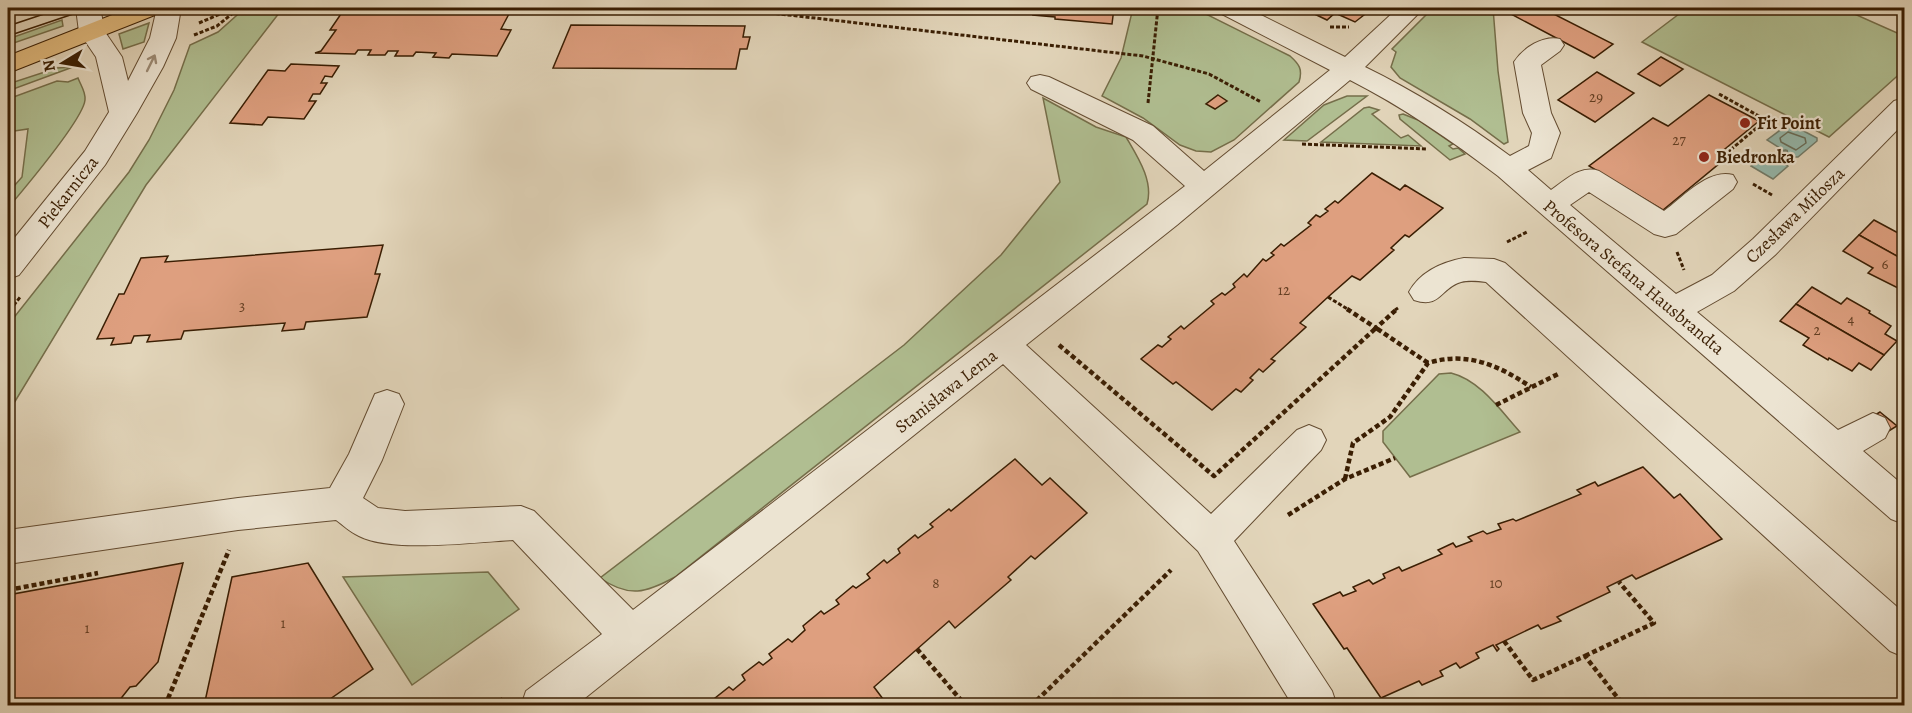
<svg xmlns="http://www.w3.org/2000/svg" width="1912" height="713" viewBox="0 0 1912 713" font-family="Alegreya,serif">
<rect width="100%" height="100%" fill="#e2d5ba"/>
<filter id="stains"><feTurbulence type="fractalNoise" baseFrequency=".00333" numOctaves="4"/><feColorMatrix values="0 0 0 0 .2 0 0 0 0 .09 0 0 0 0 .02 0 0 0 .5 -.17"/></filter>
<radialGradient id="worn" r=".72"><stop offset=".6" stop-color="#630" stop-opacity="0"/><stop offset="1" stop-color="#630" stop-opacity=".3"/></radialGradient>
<!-- green -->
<g fill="#b0be91" stroke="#756e4a" stroke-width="1.5">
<polygon points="245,8 283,8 146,185 8,413 8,325 129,172 149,140 174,90 190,45 218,32"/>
<path d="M1133,8H1194L1290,56C1299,64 1303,69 1299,82L1234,140L1211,152L1196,151L1180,145L1143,118L1102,96L1121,58Z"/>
<polygon points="1433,8 1493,8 1498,71 1508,142 1504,144 1470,119 1400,78 1391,67 1396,52 1392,49"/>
<polygon points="1687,8 1841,8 1904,36 1904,70 1829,137 1642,42"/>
<polygon points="62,20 63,26 8,45 8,39"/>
<polygon points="149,23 144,42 123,49 119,34"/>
<polygon points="73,67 8,91 8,84 57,68"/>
<path d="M78,78C81,86 86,92 85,100C83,120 23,190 8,208V193L22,177L28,129L8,132V99L57,81L68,82Z"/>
<polygon points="1347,96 1367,96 1307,141 1284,140 1324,105"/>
<path d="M1043,98L1096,127L1126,137C1137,156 1154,181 1147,204L675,577C646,593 629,598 600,578L904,345L1001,255L1060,182Z"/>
<polygon points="1369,107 1379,110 1372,114 1401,138 1408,135 1421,146 1321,142 1364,108"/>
<polygon points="1403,114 1418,120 1453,144 1449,146 1453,149 1458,148 1465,154 1450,160 1400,119 1399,115"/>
<path d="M1451,373C1480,380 1501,411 1520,432L1410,477L1383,442V431L1439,374Z"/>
<polygon points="488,572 519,609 412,685 343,577"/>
</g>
<!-- water -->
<g fill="#95b9ad" stroke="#717b69" stroke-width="1.5">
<polygon points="1787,125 1796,127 1817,138 1817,141 1798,157 1794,157 1767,140"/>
<polygon points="1764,154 1769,154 1788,166 1773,179 1751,166"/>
</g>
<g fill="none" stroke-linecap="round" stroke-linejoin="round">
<!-- shore -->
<polygon stroke="#686c58" stroke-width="1.5" points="1788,132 1805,138 1806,143 1796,150 1781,142 1780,138"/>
<!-- stream -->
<polygon fill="#717b69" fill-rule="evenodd" points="1785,149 1788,150 1788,154 1780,161 1774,161 1772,159"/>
</g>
<!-- building -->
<g fill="#de9f7f" stroke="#3a1e03" stroke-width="1.5">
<polygon points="345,8 397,9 414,8 413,10 424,10 426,8 441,8 510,12 501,29 511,30 497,56 452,54 449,58 433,57 436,53 416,52 413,56 395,56 398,51 388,51 385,55 368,55 371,50 358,50 355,54 315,53 321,51 336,30 330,30"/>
<polygon points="972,8 1023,8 1022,13 991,12 986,9 986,11"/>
<polygon points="1030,8 1114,8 1112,24 1055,19 1055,17 1033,15 1035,8"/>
<polygon points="1302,8 1373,8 1355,22 1335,13 1327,20"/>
<polygon points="1518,8 1542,8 1613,44 1594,58 1509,13"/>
<polygon points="571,25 745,26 743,37 750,37 747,49 740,49 736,69 553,68"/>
<polygon points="1661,57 1683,69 1660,86 1638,74"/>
<polygon points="291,64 339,66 332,77 325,76 321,83 327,83 320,94 313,94 309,101 316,101 304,119 268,117 262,125 230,123 268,70 285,71"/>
<polygon points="1597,72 1634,93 1595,122 1558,100"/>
<polygon points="1218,95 1227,101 1215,109 1206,104"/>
<polygon points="1709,95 1759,121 1719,154 1726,158 1663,210 1589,166 1653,118 1668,126"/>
<polygon points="1372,173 1400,190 1405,185 1443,208 1409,237 1405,235 1391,248 1394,250 1360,280 1352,276 1328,297 1300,323 1306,327 1271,359 1275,361 1263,372 1259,369 1250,378 1253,380 1241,392 1236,389 1212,410 1176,382 1173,384 1141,359 1158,345 1162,347 1171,339 1168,337 1181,326 1184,329 1214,304 1211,301 1222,293 1225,295 1235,287 1233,284 1244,274 1247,277 1263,259 1266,261 1274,255 1271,253 1281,244 1284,246 1311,225 1308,223 1316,215 1320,217 1328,211 1325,209 1335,201 1338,203"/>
<polygon points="1874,220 1900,234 1904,230 1904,260 1859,235"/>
<polygon points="1859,235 1904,260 1904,291 1868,273 1873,268 1843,251"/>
<polygon points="383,245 375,274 380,274 367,317 306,322 304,329 282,331 285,323 184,331 181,339 147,342 150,335 134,336 131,343 111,345 114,338 97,339 119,294 124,294 141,258 168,256 165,262"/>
<polygon points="1812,287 1841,304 1847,298 1870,311 1869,313 1891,326 1885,334 1897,341 1884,355 1796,304"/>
<polygon points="1796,304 1884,355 1871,370 1859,363 1852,371 1829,358 1828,360 1803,345 1809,338 1780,321"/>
<polygon points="1880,412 1897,426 1887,432 1870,418"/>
<polygon points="1015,459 1042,485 1050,478 1087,513 1035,559 1031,556 1008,577 1011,580 955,628 949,621 874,687 883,699 880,702 877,698 868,706 705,706 729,687 733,690 745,680 742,675 759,662 763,665 772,658 769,654 788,639 792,642 805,630 803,626 821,611 824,614 839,604 836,600 853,586 856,588 870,578 867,574 884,560 887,563 900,553 898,549 915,535 918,538 933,527 930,524 949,509 951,511"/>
<polygon points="1643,467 1674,498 1680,494 1722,539 1636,579 1632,575 1607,587 1610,592 1557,617 1561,621 1541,629 1538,625 1496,645 1499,649 1497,651 1493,645 1476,653 1479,658 1460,668 1456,663 1440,671 1443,676 1422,685 1419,681 1381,698 1347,648 1344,649 1313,604 1340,592 1343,596 1356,591 1353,587 1369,580 1373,584 1385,578 1383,574 1399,567 1402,571 1442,554 1438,550 1453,543 1456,547 1472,541 1468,537 1483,531 1487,534 1501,529 1498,524 1513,519 1516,521 1581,494 1577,490 1595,482 1598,486"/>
<polygon points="183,563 158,662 136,686 130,687 115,706 8,706 8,595"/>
<polygon points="308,563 373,669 320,706 204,706 232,577"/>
</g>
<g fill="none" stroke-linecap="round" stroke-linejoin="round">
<!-- minor casing -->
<g stroke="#644c31" stroke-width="2">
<g id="minor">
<polygon points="76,8 100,8 105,32 122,57 128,81 150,38 157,8 181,8 176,38 163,67 137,113 105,165 19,275 8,279 8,246 85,151 109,112 96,57 79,32"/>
<path d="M1217,8H1247L1345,57L1398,8H1424L1365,67C1416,92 1464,122 1510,156L1529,146L1532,133L1523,113L1514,62C1523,48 1543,35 1560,39L1564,45L1560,51L1541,65L1551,113L1560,133L1551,158L1528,170L1551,190C1567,179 1580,165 1599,171L1664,211C1683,197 1709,168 1733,175L1737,182L1733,189L1676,234L1665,237L1654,234L1589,192L1570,205L1676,294L1712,275L1753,239L1894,101L1904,98V123L1775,255L1734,291L1697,312L1838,430L1873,413L1885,418L1890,428L1885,438L1863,451L1904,486V524L1891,519L1498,176C1451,140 1403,107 1350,80L1177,225L1026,345L1211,514L1297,430L1309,425L1321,430L1326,440L1321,450L1234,541L1332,691L1337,706H1293L1198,551L1003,364L575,706H521L526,691L602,634L513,540C474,542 392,553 359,536C350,532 343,525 336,520L238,530L8,564V530L238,498L330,488L349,454L375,394L387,390L399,394L404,404L382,460L363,498L378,508L405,511L521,506L534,511L633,610L1185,186L1133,140L1031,89L1027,83L1031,77L1040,75L1049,77L1153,126L1204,171L1330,70L1220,13Z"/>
<path d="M1464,258L1494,259L1505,263L1904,613V657L1890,651L1486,282C1478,281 1469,280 1461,282C1440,288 1441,309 1414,300L1409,292C1420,272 1442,262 1464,258Z"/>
</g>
</g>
<!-- major casing -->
<g stroke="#3a1e03" stroke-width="2">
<polygon id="major" points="130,8 163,8 160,13 8,73 8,56"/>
</g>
<!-- path-far1 -->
<g stroke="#3a1e03" stroke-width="3" stroke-dasharray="4 2" stroke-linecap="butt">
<polyline points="728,8 1143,56 1209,74 1261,102"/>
<polyline points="199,23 234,8"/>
<polyline points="1330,27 1349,27"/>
<polyline points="194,35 217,26 239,8"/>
<polyline points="1719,94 1766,120 1728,152 1730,155"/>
<polyline points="1148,103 1158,8"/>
<polyline points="1302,144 1427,149"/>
<polyline points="1753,184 1772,195"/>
<polyline points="1507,242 1527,232"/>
<polyline points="1677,252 1684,270"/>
<polyline points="1328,297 1349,310"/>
<polyline points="10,310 21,296"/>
<polyline points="1395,310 1398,308"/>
</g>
<!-- path -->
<g stroke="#3a1e03" stroke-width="4.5" stroke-dasharray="5 3" stroke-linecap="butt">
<polyline points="1347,309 1376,328 1397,309"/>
<polyline points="8,313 11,309"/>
<polyline points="1059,345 1214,476 1376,328 1428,363"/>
<polyline points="1496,405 1558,374"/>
<path d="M1345,479L1353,443L1390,417L1428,363C1467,351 1498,365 1531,387"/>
<polyline points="1288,515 1345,479 1395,458"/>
<polyline points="8,590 98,573"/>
<polyline points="1504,641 1533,680 1585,656 1624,706"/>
<polyline points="917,649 966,706"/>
<polyline points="1585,656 1654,623 1619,582"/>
<polyline points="165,706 229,550"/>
<polyline points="494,706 503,699"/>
<polyline points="1031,706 1171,570"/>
</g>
<!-- minor -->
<use href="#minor" fill="#ece4d2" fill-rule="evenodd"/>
<!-- major -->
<use href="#major" fill="#e1ba7d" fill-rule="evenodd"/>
<!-- tram -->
<g stroke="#3a1e03" stroke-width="1.5">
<polyline points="8,26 62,8"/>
<polyline points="8,36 91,8"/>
</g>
</g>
<!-- one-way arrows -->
<defs><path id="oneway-shaft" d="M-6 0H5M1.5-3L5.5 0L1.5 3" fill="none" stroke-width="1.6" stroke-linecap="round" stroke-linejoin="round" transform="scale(1.5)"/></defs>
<use stroke="#9c8b75" href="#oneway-shaft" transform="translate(151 63) rotate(-64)"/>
<!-- markers -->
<g fill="#8f2418" stroke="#ece4d2" stroke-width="2">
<circle cx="1745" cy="123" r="6"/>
<circle cx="1704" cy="157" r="6"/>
</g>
<g text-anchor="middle" stroke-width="4.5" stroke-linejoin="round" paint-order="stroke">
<!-- number labels -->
<g font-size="15" fill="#633e22">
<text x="1596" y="102">29</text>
<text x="1679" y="145">27</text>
<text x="1885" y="269">6</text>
<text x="1284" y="295">12</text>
<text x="242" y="311">3</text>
<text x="1851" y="324">4</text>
<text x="1817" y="335">2</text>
<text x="936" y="588">8</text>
<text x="1496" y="588">10</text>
<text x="283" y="628">1</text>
<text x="87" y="633">1</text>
</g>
<!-- poi labels -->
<g font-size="18" font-weight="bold" fill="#3a1e03" stroke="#ece4d2" text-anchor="start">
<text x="1757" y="129">Fit Point</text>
<text x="1716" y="163">Biedronka</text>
</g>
<!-- street labels -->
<g font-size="18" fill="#3a1e03" stroke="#ece4d2">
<text transform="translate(68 192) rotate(-52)" y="6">Piekarnicza</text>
<text transform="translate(1795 215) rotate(-44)" y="6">Czesława Miłosza</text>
<text transform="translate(1634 277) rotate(40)" y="6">Profesora Stefana Hausbrandta</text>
<text transform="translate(946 391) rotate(-38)" y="6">Stanisława Lema</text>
</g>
</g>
<!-- margin -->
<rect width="1912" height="713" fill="none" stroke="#e2d5ba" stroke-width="30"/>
<rect x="9" y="9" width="1894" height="695" fill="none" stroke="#3a1e03" stroke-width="3"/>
<rect x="15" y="15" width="1882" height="683" fill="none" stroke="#3a1e03" stroke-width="1.5"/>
<!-- north arrow -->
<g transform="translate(63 63) rotate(259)" stroke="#ece4d2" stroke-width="4.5" paint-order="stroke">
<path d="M0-4.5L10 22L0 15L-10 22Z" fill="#3a1e03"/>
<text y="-9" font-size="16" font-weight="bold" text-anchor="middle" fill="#3a1e03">N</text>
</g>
<rect width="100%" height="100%" filter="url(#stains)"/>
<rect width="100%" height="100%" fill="url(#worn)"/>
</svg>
